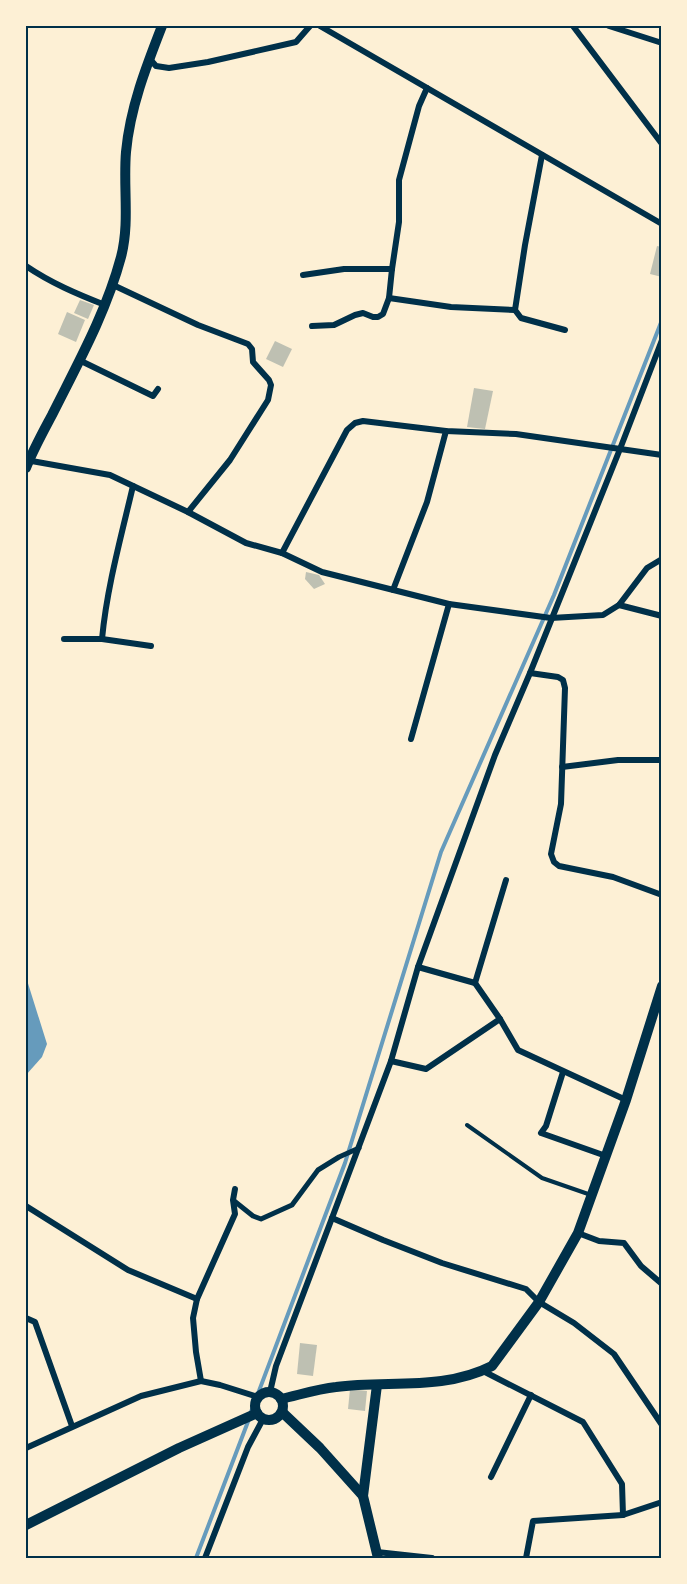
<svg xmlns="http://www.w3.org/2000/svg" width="687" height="1584" viewBox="0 0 687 1584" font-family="'Source Sans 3',sans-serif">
<rect width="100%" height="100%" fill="#fdf0d5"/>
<!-- water -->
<polygon fill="#669bbc" points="26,977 47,1044 42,1057 26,1075"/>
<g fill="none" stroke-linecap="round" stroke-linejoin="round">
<!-- stream -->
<g stroke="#669bbc" stroke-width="4">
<polyline points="251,1412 345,1163 441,852 554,595 662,320"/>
<polyline points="196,1558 249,1419"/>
</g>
</g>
<!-- building -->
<g fill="#bec0b2">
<polygon points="657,246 662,247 662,277 650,274"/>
<polygon points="80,300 94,305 88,319 74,313"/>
<polygon points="67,312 85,320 76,342 58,334"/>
<polygon points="275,341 292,349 283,367 266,359"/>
<polygon points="474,388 493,391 485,429 467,427"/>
<polygon points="306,572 319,575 325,584 314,589 305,579"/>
<polygon points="300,1343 317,1345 313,1376 297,1374"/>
<polygon points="350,1389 367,1391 365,1411 348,1409"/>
</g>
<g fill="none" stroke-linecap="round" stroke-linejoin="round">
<!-- service -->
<polyline stroke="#003049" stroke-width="4" points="467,1125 542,1178 591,1195"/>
<!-- pedestrian -->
<polyline stroke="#003049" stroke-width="5" points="233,1200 253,1216 261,1219 292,1205 318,1170 339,1157 359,1148"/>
<!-- minor -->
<g stroke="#003049" stroke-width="6">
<polyline points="320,26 662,224"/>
<polyline points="573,26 662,144"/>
<polyline points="609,26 662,43"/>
<polyline points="149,58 156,66 169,68 208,62 296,42 310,26"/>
<polyline points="542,155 525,245 515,310 521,318 565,330"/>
<path d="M26,266C51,283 77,294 105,305"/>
<polyline points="303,275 344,269 392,269"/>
<polyline points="113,285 198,325 248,344 252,349 253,362 269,380 271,385 268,400 230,460 188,512"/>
<polyline points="389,298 451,307 515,310"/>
<polyline points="312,326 334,325 355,315 363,313 373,317 378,317 383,314 389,298 392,269 399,222 399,180 419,106 427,88"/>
<polyline points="79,360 153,396 158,389"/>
<polyline points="26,460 110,475 188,512 246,543 282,553 322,572 449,604 551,618 603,615 619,605 647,568 662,559"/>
<polyline points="282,553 347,430 355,423 363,421 446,431 516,434 662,455"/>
<polyline points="393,590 427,502 446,431"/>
<polyline points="619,605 662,616"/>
<path d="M64,639H102C107,587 121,537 133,486"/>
<polyline points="102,639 151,646"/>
<polyline points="530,673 558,677 563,680 565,688 561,804 551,854 554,862 559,866 613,877 662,895"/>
<polyline points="411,739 449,604"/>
<polyline points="562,767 618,760 662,760"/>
<polyline points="418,967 475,983 500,1019 518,1050 626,1100"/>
<polyline points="475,983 506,880"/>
<polyline points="391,1061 426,1069 500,1019"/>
<polyline points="563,1072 546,1126 541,1133 606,1156"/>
<polyline points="26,1206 128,1270 197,1299"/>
<polyline points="332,1218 383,1240 442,1263 526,1289 539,1302 574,1323 614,1354 662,1425"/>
<polyline points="578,1233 599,1241 624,1243 641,1266 662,1284"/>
<polyline points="26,1318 35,1322 72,1426"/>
<polyline points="483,1371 583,1422 622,1484 623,1515"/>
<polyline points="201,1381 196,1352 193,1318 197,1299 235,1214 233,1200 235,1189"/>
<polyline points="270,1392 276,1366 332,1218 391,1061 418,967 495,755 530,673 620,449 662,340"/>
<polyline points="26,1448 141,1396 201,1381 220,1385 258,1397"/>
<polyline points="491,1477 531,1395"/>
<polyline points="377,1552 432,1558"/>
<polyline points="205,1558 248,1447 263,1419"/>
<polyline points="526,1558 533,1521 623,1515 662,1502"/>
</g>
<!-- secondary -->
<g stroke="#003049" stroke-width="10">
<path d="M26,468C33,450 43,432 52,415C78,363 106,313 121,257C130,223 123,187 126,152C130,108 146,67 162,26"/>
<polyline points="377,1385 363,1496 378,1558"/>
<polyline points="282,1412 320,1448 363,1496"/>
</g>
<!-- primary -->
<g stroke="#003049" stroke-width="10">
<circle cx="269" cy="1406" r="14"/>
<path d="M281,1399C299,1395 317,1389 336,1387C388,1380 443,1391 492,1366L539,1302L578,1233L626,1100L662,986"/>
<polyline points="26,1525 179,1448 257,1413"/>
</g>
</g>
<!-- border -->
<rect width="687" height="1584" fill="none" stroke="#fdf0d5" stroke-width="54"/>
<rect x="27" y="27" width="633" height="1530" fill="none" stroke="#003049" stroke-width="2"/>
</svg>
